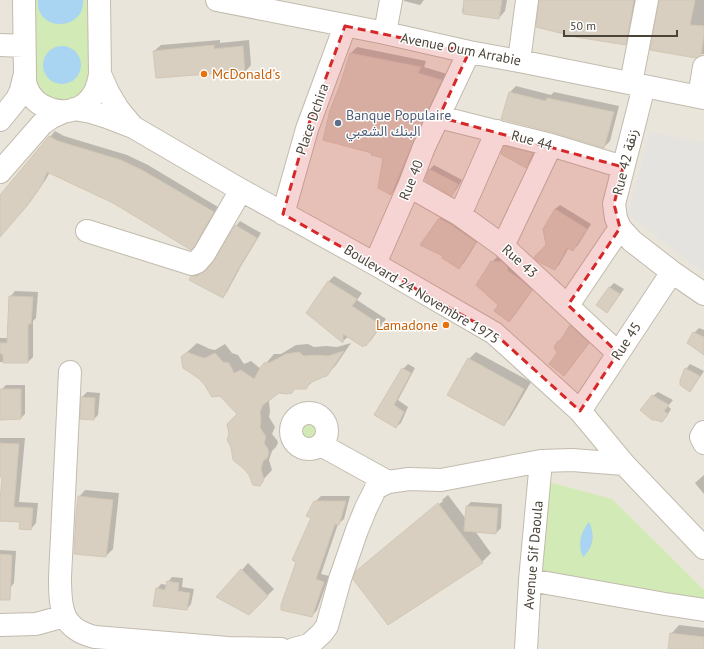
<svg xmlns="http://www.w3.org/2000/svg" width="704" height="649" viewBox="0 0 704 649" font-family="'PT Sans','Noto Sans Arabic',sans-serif">
  <style>
    .residential { fill: #eae5da }
    .green { fill: #d2eab5 }
    .parking { fill: #e5e3e0 }
    .water { fill: #a9d4f2 }
    .shadow { fill: #0003 }
    .building { fill: #d8cfc1; stroke: #d3c7b4 }
    .lines { fill: none; stroke-linecap: round; stroke-linejoin: round }
    .minor-casing { stroke: #c2bbae; stroke-width: 24 }
    .minor { stroke: #fff; stroke-width: 22 }
    .marked { fill: #d62828; fill-opacity: 0.2; stroke: #d62828; stroke-width: 3; stroke-dasharray: 8 5; stroke-linejoin: round }
    .food-dot { fill: #e8710a; stroke: #fff; stroke-width: 1.5 }
    .service-dot { fill: #5c6f8a; stroke: #fff; stroke-width: 1.5 }
    .labels { text-anchor: middle; stroke-width: 3; stroke-linejoin: round; paint-order: stroke }
    .street-label { font-size: 14px; fill: #4b4439; stroke: #fff }
    .food-label { font-size: 14px; fill: #c56008; stroke: #fff; text-anchor: start }
    .service-label { font-size: 14px; fill: #4e5e75; stroke: #fff; text-anchor: start }
  </style>
  <rect width="100%" height="100%" fill="#f6f3ec"/>
  <path class="residential" d="M0 0H704V649H0Z"/>
  <path class="green" d="M33 0H90V83L80 97 63 102 46 98 36 84Z
    M300 432a9 9 0 1 1 18 0a9 9 0 1 1-18 0Z
    M549 482 612 499 704 590V604L540 577Z"/>
  <path class="parking" d="M650 132 704 143V273L628 214Z"/>
  <path class="water" d="M38 0H83C85 32 35 32 38 0Z
    M43 65a19 19 0 1 1 38 0a19 19 0 1 1-38 0Z
    M589 522C595 534 594 547 583 557 577 545 581 531 589 522Z"/>
  <path class="shadow" d="M404 0H424L420 5 404 1Z
    M464 0H507L505 11 499 18 462 12Z
    M540 0H637L630 39 625 44Z
    M660 0H704V54H700Z
    M220 40V43L249 40 251 65 245 72 154 51 161 45Z
    M357 47 426 61 424 67 447 74 397 188 391 194 384 157 341 85 351 53Z
    M516 86 551 95 554 92 619 106 610 141 604 147 510 92Z
    M55 131 64 136 127 155 148 165 218 207 199 240 191 249 113 202 50 172 46 179 31 201 21 213 0 225V196Z
    M509 142 537 149 531 162 526 166 505 147Z
    M434 165 462 180 456 190 452 195 426 180 430 169Z
    M560 205 591 224 578 245 573 250 569 247 559 265 554 269 547 245 555 209Z
    M444 214 480 237 464 263 459 267 445 255 422 245 440 218Z
    M240 221 261 233 241 266 227 292 223 297 192 276 197 272 202 271 211 267 236 226Z
    M497 257 504 258 536 285 514 316 509 320 500 305 492 262Z
    M334 276 362 293 357 300 386 319 372 339 366 345 349 336 343 341 308 313 328 282Z
    M614 283 624 289 611 307 607 312 597 305 610 287Z
    M15 291 38 292 36 318 33 321V357L28 362H0V338H8L10 297Z
    M575 321 593 338 568 371 558 353 559 341 563 338 570 326Z
    M699 328 704 330V351L694 333Z
    M197 343 210 349 215 350 225 344 232 353 238 355 244 364 251 361 261 369 274 354H281L296 345 308 344 314 347 326 346 337 347 351 343 336 365 327 375 315 379 306 388H295L291 392H279L270 399 269 402 270 411 269 417 275 427 272 434 277 440 278 443 276 447 272 451 269 460 272 470 259 484 238 414 220 395 205 383 182 357Z
    M476 352 531 382 510 418 504 425 469 359Z
    M408 364 415 368 398 400 408 407 401 423 396 427 376 415 403 369Z
    M690 364 704 371 694 386 690 391 686 369Z
    M6 385H25V414L21 418 1 390Z
    M87 392 100 393 98 415 94 419 81 418 82 397Z
    M658 392 673 400 668 406 671 409 667 416 662 421 653 396Z
    M0 438H25L19 502 38 503 36 523 31 529 21 521 0 520 3 476H0Z
    M704 475V494L695 483Z
    M85 490 119 493 113 549 106 556 75 553 79 497Z
    M448 495 466 519 467 506 471 502 502 504 501 528 496 533 475 531 491 553 482 562 388 624 364 566 443 501 442 500Z
    M321 496H350L344 519 338 524 321 574 329 576 317 610 312 616V517L315 502Z
    M0 550 16 551 14 583 10 588 0 587Z
    M248 563 274 589 249 614 242 570Z
    M172 577 183 578 182 587 194 589 191 604 187 609 157 589 161 584 167 585 168 582Z
    M679 625 704 628V649H669L671 634Z"/>
  <path class="building" d="M464 0H502L499 19 463 14Z
    M539 0H634L626 45 576 37 536 27Z
    M659 0H695L690 25 704 26V35L701 55 696 58 650 50Z
    M214 45V49L243 46 245 73 223 74V73L156 78 153 51Z
    M350 53 421 67 418 73 442 80 413 142 391 195 378 188 383 158 371 155 372 153 323 140 330 110 340 85Z
    M509 92 546 101 547 98 614 112 604 148 555 133 501 119Z
    M49 136 58 141 121 160 142 170 214 212 194 247 191 250 113 203 47 172 41 186 26 207 0 237V195Z
    M504 146 533 153 526 168 501 154Z
    M429 169 458 184 452 196 425 180Z
    M555 209 587 229 573 251 567 248 555 270 537 261 534 257 546 245 543 229Z
    M439 218 453 226H454V227L476 242 459 269 442 258 443 256 420 245Z
    M235 225 257 238 237 271 223 298 189 280 191 276H197L206 270 213 262Z
    M491 261 499 262 501 261 508 268 507 270 522 281 532 290 509 322 494 311 498 305 476 285Z
    M328 281 357 299 352 306 381 325 366 346 364 345 363 347 343 334V343L306 313Z
    M609 287 620 294 607 313 596 305Z
    M9 296 33 297 31 324H28V363H3V355L0 353V343H7Z
    M570 325 589 343 564 376 549 364 557 353 554 347 558 341H560Z
    M693 332 704 337V355L687 343Z
    M344 351 327 376 323 377 310 383 306 389H294L292 393 286 394 279 393 263 405 260 412 261 421 260 427 266 437 264 443 268 449 269 453 267 458 263 461 261 469 264 480 260 486 253 485 249 475 243 468 233 460 231 447 227 440 229 434 227 424 237 414 220 396 212 397 204 384 198 378 183 368 181 357 187 352 200 357 205 358 215 353 223 362 229 363 234 373 241 370 254 379 260 368 264 363 271 362 286 354 299 352 304 356 316 355 328 356Z
    M468 358 524 389 504 426 447 395Z
    M402 368 411 373 394 405 404 412 396 428 374 415Z
    M685 368 700 376 690 392 680 385V380Z
    M0 389H21V419L0 420Z
    M652 395 669 405 664 411 668 414 662 422 655 420H652L640 410Z
    M81 397 95 398 94 420 80 419Z
    M0 443 19 444 14 507 33 508 31 530 19 529 20 522 0 521V501L2 477H0Z
    M78 496 113 500 106 557 74 554 76 516Z
    M314 501H346L339 525 335 524 316 579 324 582 312 617 281 610V605L296 562 292 560 311 518 306 516Z
    M438 503 483 563 388 625 353 579 356 571Z
    M466 506 498 508 496 534 464 531Z
    M0 554 12 555 10 600H0Z
    M241 569 268 596 249 615 216 597Z
    M167 581 179 583 178 591 190 593 187 610 153 606 156 588 165 590Z
    M670 633 704 637V649H668Z"/>
  <g class="lines">
    <g class="minor-casing">
      <path id="minor" d="M24 0 25 74C25 78 25 82 26 86 34 109 65 119 85 104 95 96 98 86 100 74L99 0
        M217 0 385 33 469 52 519 61 704 98
        M385 33 391 0
        M0 45 24 46
        M519 61 527 0
        M100 74 108 92 118 109 132 126
        M631 83 647 0
        M644 86 614 204 616 218 620 228 632 241 672 272 704 294
        M699 96 704 67
        M74 109 91 112 107 117 133 127 241 190 375 264 494 333 580 411 624 464 704 548
        M439 117 551 145 623 167
        M0 120 17 99 21 90 25 74
        M0 172 42 124 52 117 63 112
        M409 186 460 215 503 246 618 353
        M283 214 307 129 345 26
        M460 215 497 131
        M87 231 192 264 197 262 204 254 241 190
        M503 246 551 145
        M375 264 409 186 424 147 469 52
        M568 305 620 228
        M70 372 60 577C60 608 61 629 95 637L228 648 281 649
        M580 411 672 272
        M291 431a18 18 0 1 1 36 0a18 18 0 1 1-36 0Z
        M704 432 701 437 704 443
        M321 445 388 482
        M530 580 665 604 704 610
        M0 625 36 624 65 616
        M294 649 309 645 322 633 327 626 340 579 357 530 366 508 376 488 388 482 409 479 441 480 541 461 572 460 624 464
        M526 649 530 580 541 461"/>
    </g>
    <use href="#minor" class="minor"/>
  </g>
  <path class="marked" d="M345 26 469 52 439 117 623 167 614 204 620 228 568 305 618 353 580 411 494 333 283 214 307 129Z"/>
  <g class="food-dot">
    <circle cx="204" cy="74" r="4"/>
    <circle cx="446" cy="325" r="4"/>
  </g>
  <circle class="service-dot" cx="338" cy="123" r="4"/>
  <g class="labels">
    <g class="street-label">
      <text transform="translate(461 49) rotate(11)" y="5">Avenue Oum Arrabie</text>
      <text transform="translate(312 119) rotate(-71)" y="5">Place Dchira</text>
      <text transform="translate(532 140) rotate(15)" y="5">Rue 44</text>
      <text transform="translate(625 162) rotate(-76)" y="5">Rue 42 زنقة</text>
      <text transform="translate(411 180) rotate(-68)" y="5">Rue 40</text>
      <text transform="translate(520 261) rotate(42)" y="5">Rue 43</text>
      <text transform="translate(422 294) rotate(31)" y="5">Boulevard 24 Novembre 1975</text>
      <text transform="translate(626 341) rotate(-57)" y="5">Rue 45</text>
      <text transform="translate(533 555) rotate(-85)" y="5">Avenue Sif Daoula</text>
    </g>
    <g class="food-label">
      <text x="212" y="79">McDonald's</text>
      <text x="438" y="330" text-anchor="end">Lamadone</text>
    </g>
    <g class="service-label">
      <text x="346" y="120">Banque Populaire<tspan x="346" dy="16">البنك الشعبي</tspan></text>
    </g>
  </g>
  <path d="M564 30v6h113v-6" fill="none" stroke="#4b4439" stroke-width="2"/>
  <text x="570" y="30" font-size="12" fill="#4b4439" stroke="#ffffff" stroke-width="3" paint-order="stroke">50 m</text>
</svg>
